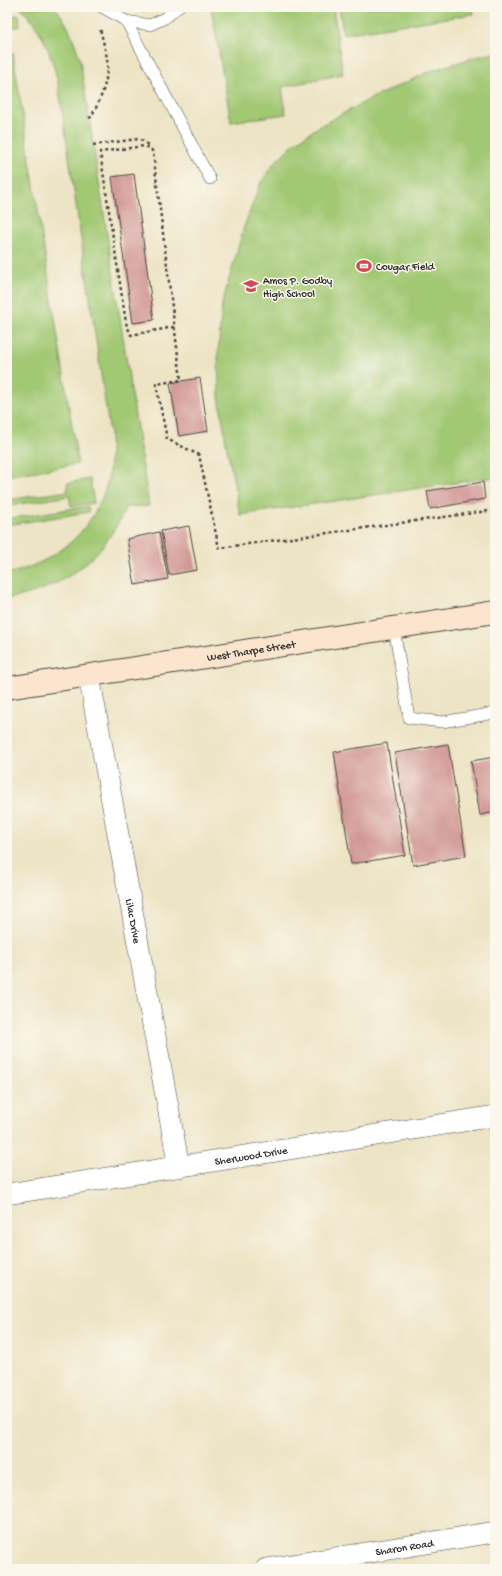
<svg xmlns="http://www.w3.org/2000/svg" width="502" height="1576" viewBox="0 0 502 1576" font-family="'Gochi Hand',sans-serif">
  <style>
    .green { fill: #a1c873; stroke: #667a4f }
    .building { fill: #d19896 }
    .lines { fill: none; stroke-linecap: round; stroke-linejoin: round }
    .service-casing { stroke: #484742; stroke-width: 12 }
    .minor-casing { stroke: #484742; stroke-width: 22 }
    .secondary-casing { stroke: #484742; stroke-width: 24 }
    .path { stroke: #484742; stroke-width: 2.5; stroke-dasharray: 3 3; stroke-linecap: butt }
    .service { stroke: #fff; stroke-width: 11 }
    .minor { stroke: #fff; stroke-width: 21 }
    .secondary { stroke: #fce5cf; stroke-width: 22 }
    .labels { text-anchor: middle; stroke-width: 3; stroke-linejoin: round; paint-order: stroke }
    .poi-label { font-size: 11px; fill: #2b2b2b; stroke: #fbf7ec; text-anchor: start }
    .street-label { font-size: 11px; fill: #2b2b2b; stroke: #fbf7ec }
  </style>
  <rect width="100%" height="100%" fill="#fbf7ec"/>
  <filter id="ink" filterUnits="userSpaceOnUse"><feTurbulence type="fractalNoise" baseFrequency=".025" numOctaves="2"/><feDisplacementMap in="SourceGraphic" scale="8" xChannelSelector="R" yChannelSelector="G"/><feConvolveMatrix kernelMatrix="1 2 1 2 8 2 1 2 1" color-interpolation-filters="sRGB"/></filter>
  <filter id="wash" filterUnits="userSpaceOnUse"><feTurbulence type="fractalNoise" baseFrequency=".012" numOctaves="4" result="noise"/><feDisplacementMap in="SourceGraphic" scale="16" xChannelSelector="R" yChannelSelector="G"/><feGaussianBlur stdDeviation="0.9" result="paint"/><feColorMatrix in="noise" values="0 0 0 0 0 0 0 0 0 0 0 0 0 0 0 0 0 1.4 0 .05"/><feComposite in="paint" operator="in"/></filter>
  <g filter="url(#wash)">
    <rect width="100%" height="100%" fill="#ede4c5"/>
    <path class="green" d="M19 7H55C69 24 76 44 81 65L149 506 126 507C103 560 63 589 7 599V574C53 563 89 536 105 490 111 472 110 453 110 435L58 83C51 54 42 27 19 7Z
      M211 7H333L343 74 282 87 286 114 231 122Z
      M339 7H473L474 14 343 34Z
      M19 15 20 27 7 28V16Z
      M13 53 78 464 7 476V54Z
      M495 53V477L240 515 226 443 219 397 218 355 222 304 244 227 261 182 274 163 291 146 318 127 372 98 433 70 476 57Z
      M90 479 94 503 71 506 69 496 7 506V500L68 491 67 483Z
      M88 506 89 512 7 525V519Z"/>
    <g id="blocks">
      <path class="building" d="M135 7H148L145 12Z
        M134 174 154 320 133 323 112 177Z
        M200 378 208 431 179 436 170 383Z
        M483 482 485 499 430 509 427 491Z
        M189 526 197 570 169 575 161 531Z
        M159 532 168 579 135 585 127 539Z
        M387 743 405 855 351 864 334 752Z
        M448 744 466 856 413 865 395 753Z
        M495 757V812L480 815 471 761Z"/>
    </g>
  </g>
  <g filter="url(#ink)">
    <use href="#blocks" fill-opacity="0" stroke="#484742" stroke-width="1"/>
    <g class="lines">
      <g class="service-casing">
        <path id="service" d="M102 7 126 21 150 25 165 18 178 7
          M126 21 210 179
          M394 628 409 718 442 722 495 713"/>
      </g>
      <g class="minor-casing">
        <g id="minor">
          <path id="s1" d="M89 676 179 1167"/>
          <path id="s2" d="M7 1194 495 1116"/>
          <path id="s3" d="M266 1569 495 1532"/>
        </g>
      </g>
      <g class="secondary-casing">
        <g id="secondary">
          <path id="s4" d="M7 688 495 612"/>
        </g>
      </g>
      <path class="path" d="M89 118 91 117C101 99 109 80 107 58 105 48 102 38 100 28
        M93 145 138 139 143 141 150 147
        M174 327 131 335 126 323 100 152 144 146 150 148 153 152 181 380 156 384 167 439 199 455 219 548 495 510"/>
      <use href="#service" class="service"/>
      <use href="#minor" class="minor"/>
      <use href="#secondary" class="secondary"/>
    </g>
  </g>
  <defs>
    <g id="stadium-bare" transform="scale(1.2)"><path d="M0-5a6.5 5 0 1 0 0 10a6.5 5 0 1 0 0-10ZM-3.5-1.8h7v3.6h-7Z" fill="#d1495b" stroke="#fbf7ec" stroke-width="2.5" paint-order="stroke"/></g>
    <g id="school-bare" transform="scale(1.2)"><path d="M0-5L7-2L0 1L-7-2ZM-4 1L0 2.5L4 1V4Q0 6-4 4Z" fill="#d1495b" stroke="#fbf7ec" stroke-width="2.5" paint-order="stroke"/></g>
  </defs>
  <g fill-rule="evenodd">
    <use href="#stadium-bare" x="364" y="266"/>
    <use href="#school-bare" x="251" y="286"/>
  </g>
  <g class="labels">
    <g class="poi-label">
      <text x="376" y="270">Cougar Field</text>
      <text x="263" y="284">Amos P. Godby<tspan x="263" dy="13">High School</tspan></text>
    </g>
    <g class="street-label">
      <text dy="4" stroke="none"><textPath href="#s4" startOffset="247">West Tharpe Street</textPath></text>
      <text dy="4" stroke="none"><textPath href="#s1" startOffset="249">Lilac Drive</textPath></text>
      <text dy="4" stroke="none"><textPath href="#s2" startOffset="247">Sherwood Drive</textPath></text>
      <text dy="4" stroke="none"><textPath href="#s3" startOffset="140">Sharon Road</textPath></text>
    </g>
  </g>
  <rect width="502" height="1576" fill="none" stroke="#fbf7ec" stroke-width="24"/>
</svg>
